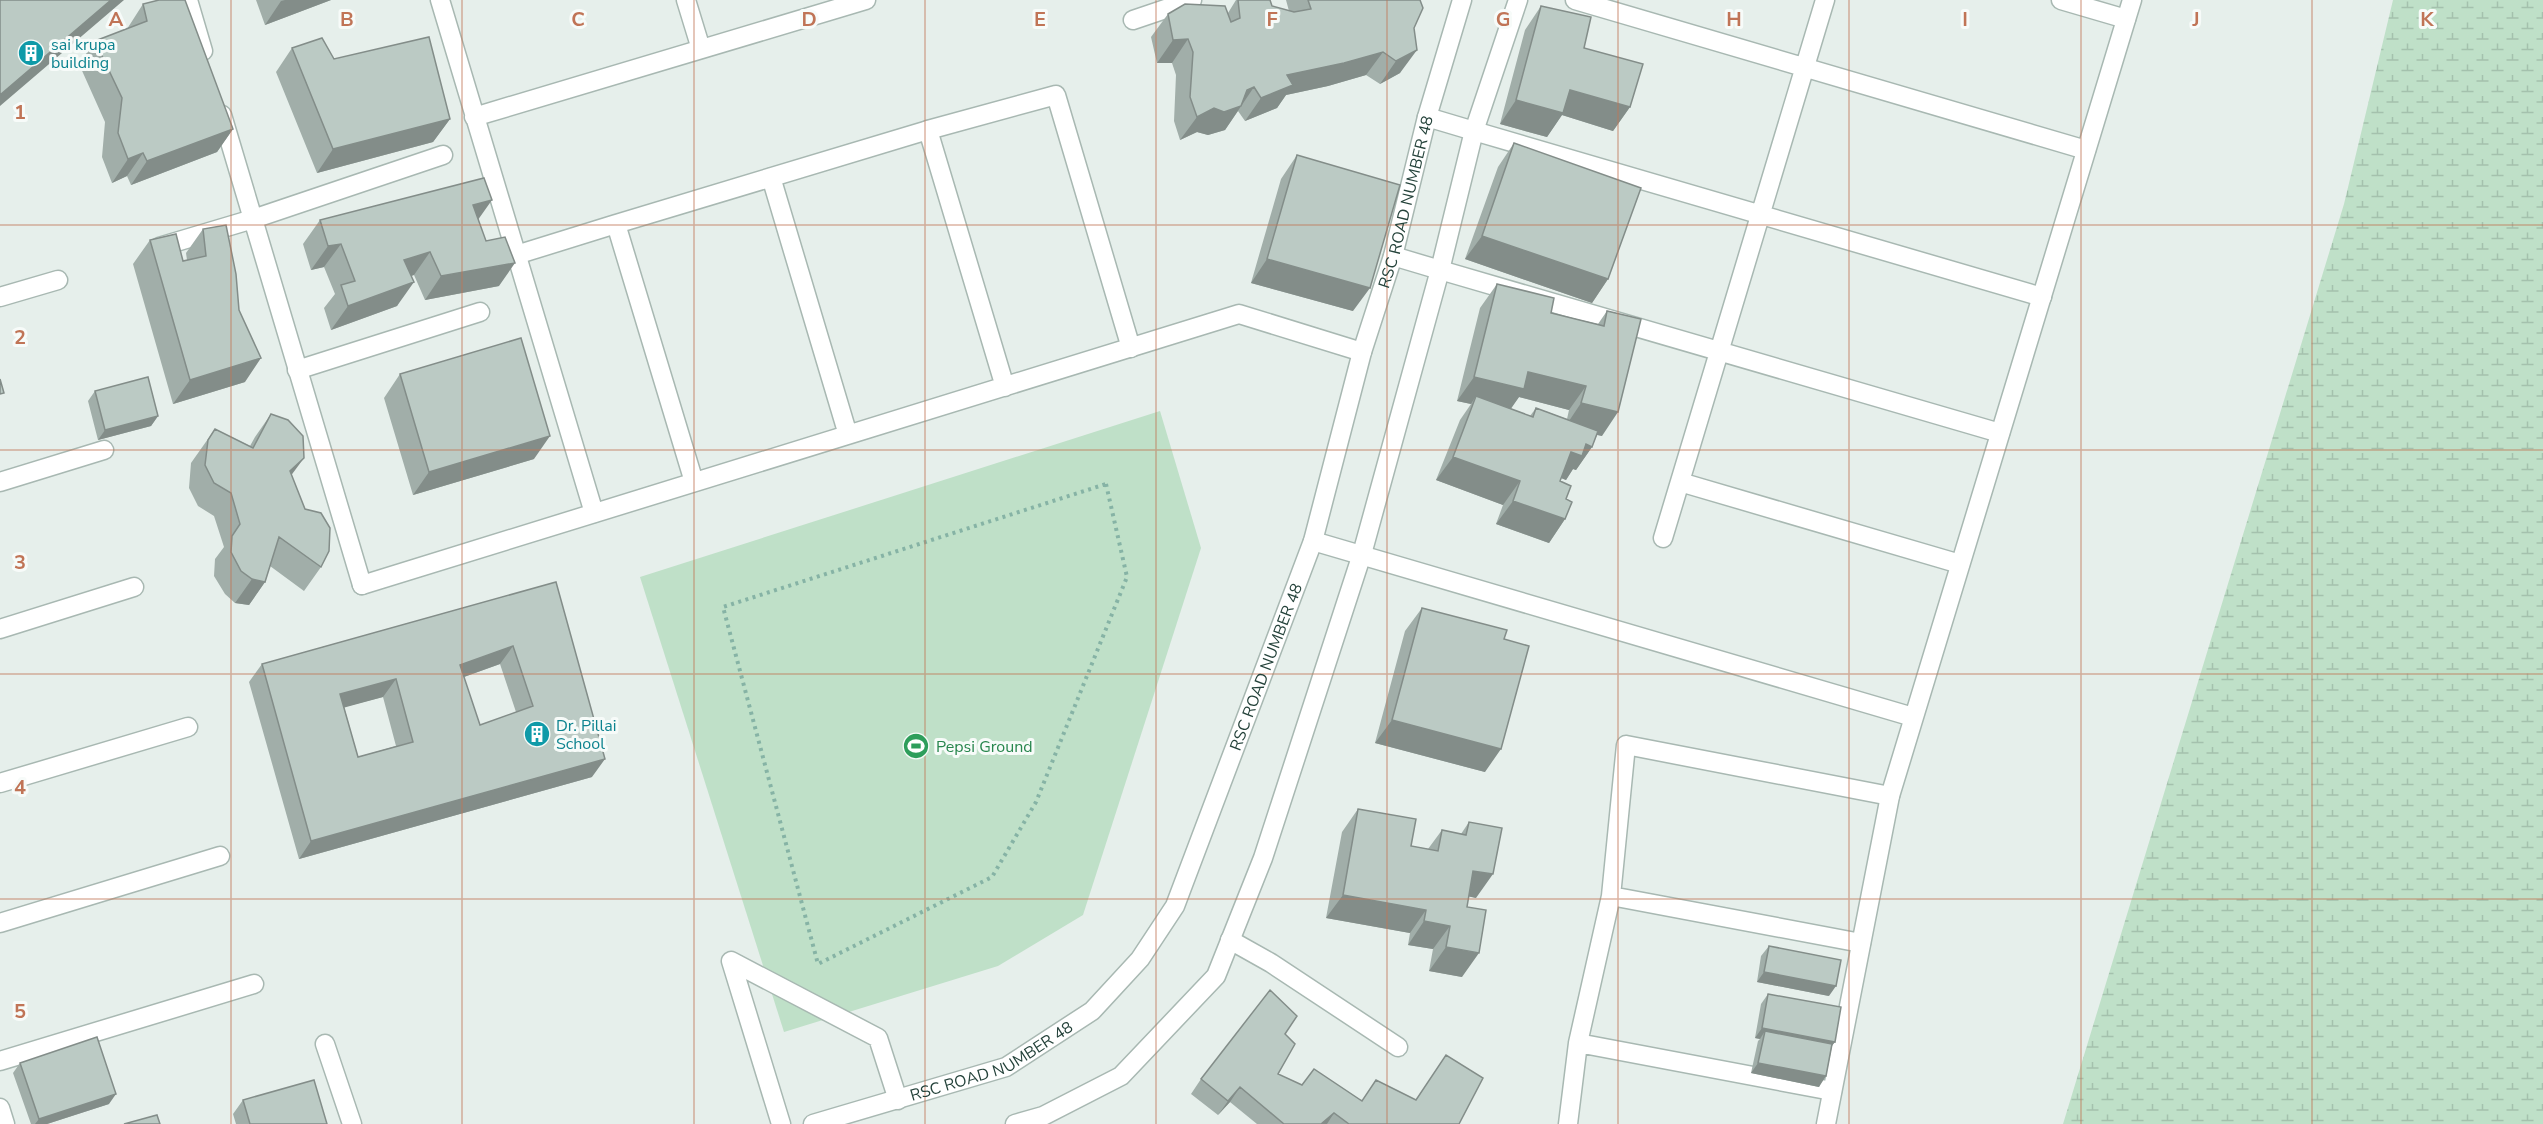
<svg xmlns="http://www.w3.org/2000/svg" width="2543" height="1124" viewBox="0 0 2543 1124" font-family="'Nunito Sans',sans-serif">
  <style>
    .wetland { fill: url(#wetland-marsh) }
    .pitch { fill: #bfe0c8 }
    .lines { fill: none; stroke-linecap: round; stroke-linejoin: round }
    .service-casing { stroke: #a8b8b2; stroke-width: 21 }
    .pedestrian-casing { stroke: #a8b8b2; stroke-width: 21 }
    .minor-casing { stroke: #a8b8b2; stroke-width: 21 }
    .tertiary-casing { stroke: #a8b8b2; stroke-width: 21 }
    .path { stroke: #86b3a5; stroke-width: 4; stroke-dasharray: 3 4.5; stroke-linecap: butt }
    .service { stroke: #fff; stroke-width: 18 }
    .pedestrian { stroke: #fff; stroke-width: 18 }
    .minor { stroke: #fff; stroke-width: 18 }
    .tertiary { stroke: #fff; stroke-width: 18 }
    .wall { fill: #a1aea9; fill-rule: evenodd }
    .shaded-wall { fill: #838d89 }
    .building { fill: #bbcac4; stroke: #838d89; stroke-width: 1.5; fill-rule: evenodd }
    .grid { fill: none; stroke: #c07456; stroke-width: 1.5; stroke-opacity: 0.55 }
    .labels { text-anchor: middle; stroke-width: 6; stroke-linejoin: round; paint-order: stroke }
    .culture-label { font-size: 16px; fill: #0d838f; stroke: #f7fbf9; text-anchor: start }
    .street-label { font-size: 16px; fill: #24423a; stroke: #f7fbf9 }
    .leisure-label { font-size: 16px; fill: #27864d; stroke: #f7fbf9; text-anchor: start }
    .grid-label { font-size: 20px; text-anchor: middle; font-weight: bold; fill: #c07456; stroke: #f7fbf9; stroke-width: 6; stroke-linejoin: round; paint-order: stroke }
  </style>
  <defs>
    <pattern id="wetland-marsh" width="20" height="14" patternUnits="userSpaceOnUse" patternTransform="scale(1.5)"><rect width="20" height="14" fill="#bfe0c8"/><path d="M1 5h8M5 5V1M11 12h8M15 12V8" fill="none" stroke="#a4c1ad"/></pattern>
  </defs>
  <rect width="100%" height="100%" fill="#e6efeb"/>
  <path class="wetland" d="M2393 0H2543V1124H2063L2344 204Z"/>
  <path class="pitch" d="M1160 411 1201 548 1083 915 998 966 784 1032 640 577Z"/>
  <g class="lines">
    <g class="service-casing">
      <path id="service" d="M1575 0 2086 150
        M2061 0 2126 19
        M1133 20 1192 0
        M1474 131 2042 297
        M771 177 848 435
        M516 255 616 224
        M1440 270 2000 433
        M694 482 616 224 928 130 1005 387
        M1680 482 1960 564
        M1663 538 1825 0
        M362 585 1239 314 1362 352
        M1611 896 1861 943
        M1230 940 1271 963 1398 1047
        M1578 1043 1832 1091
        M325 1044 352 1124
        M781 1124 731 961 878 1038 898 1100
        M1568 1124 1578 1043 1611 896 1626 745 1890 796"/>
    </g>
    <g class="pedestrian-casing">
      <path id="pedestrian" d="M159 247 253 219 443 155
        M297 370 480 312"/>
    </g>
    <g class="minor-casing">
      <path id="minor" d="M188 0 203 51
        M440 0 594 513
        M686 0 701 49
        M222 115 362 585
        M474 117 866 0
        M1427 117 1474 131
        M928 130 1056 95 1131 348
        M1393 256 1440 270
        M0 297 58 280
        M0 482 104 450
        M1313 541 1913 717
        M0 629 134 587
        M0 783 188 727
        M0 923 220 856
        M0 1061 254 984
        M0 1108 5 1124
        M1826 1124 1890 796 2132 0"/>
    </g>
    <g class="tertiary-casing">
      <g id="tertiary">
        <path id="s1" d="M813 1124 1006 1067 1092 1011 1140 959 1175 906 1313 541 1362 352 1393 256 1427 117 1462 0"/>
        <path d="M1015 1124 1043 1116 1121 1076 1216 976 1263 858 1362 554 1440 270 1474 131 1518 0"/>
      </g>
    </g>
    <path class="path" d="M1106 484 1127 577 1036 802 992 877 818 964 723 607Z"/>
    <use href="#service" class="service"/>
    <use href="#pedestrian" class="pedestrian"/>
    <use href="#minor" class="minor"/>
    <use href="#tertiary" class="tertiary"/>
  </g>
  <path class="wall" d="M256 0H331L265 25Z
    M1236 0H1270L1272 6 1289 11 1286 0H1420L1414 28 1400 73 1380 84 1366 75 1328 86 1286 95 1277 108 1245 121 1238 111 1225 130 1208 135 1197 132 1180 140 1174 121 1176 75 1172 63H1157L1151 37 1168 14 1228 13Z
    M143 4 233 129 217 152 131 185 127 176 112 183 102 157 105 122 79 64 95 41 127 29Z
    M1541 6 1584 48 1630 107 1613 131 1562 115 1547 137 1500 124 1525 30Z
    M292 48 334 59 450 119 433 142 317 173 276 72Z
    M1514 143 1608 279 1592 303 1465 259 1498 167Z
    M1297 155 1353 311 1251 283 1281 179Z
    M478 219 499 286 425 300 414 275 411 276 397 306 331 330 324 308 335 294 324 267 311 270 303 244 320 220Z
    M203 229 245 382 173 404 133 264 150 240 183 261 187 260 186 253Z
    M1497 284 1551 313 1598 324 1607 311 1602 436 1597 435 1592 447 1576 470 1573 469 1566 480 1561 478 1560 481 1566 499 1565 519 1549 543 1496 524 1503 505 1436 480 1460 420 1471 404 1457 401 1480 308ZM1519 397 1569 410 1567 419 1536 408 1530 416 1510 409Z
    M400 374 534 459 413 495 384 398Z
    M95 391 158 416 151 426 98 440 88 401Z
    M271 414 321 567 304 591 270 566 265 582 249 605 235 603 225 594 214 576 215 559 224 547 214 516 198 506 189 488 191 463 215 429 250 446 255 437Z
    M556 582 592 777 299 859 249 682 262 664ZM500 664 516 712 480 725 464 677ZM383 697 396 746 358 757 344 707Z
    M1422 608 1504 639 1485 772 1375 743 1405 631Z
    M1358 809 1411 846 1428 849 1442 830 1461 834 1469 822 1476 898 1469 896 1467 907 1462 977 1429 971 1433 949 1408 945 1410 933 1326 918 1342 832Z
    M1769 946 1829 996 1757 982 1761 956Z
    M1768 994 1835 1042 1831 1046 1819 1087 1751 1073 1758 1041 1760 1039 1755 1038 1761 1004Z
    M1285 1034 1278 1074 1302 1085 1459 1124H1257L1230 1102 1218 1115 1191 1094 1201 1079Z
    M20 1063 109 1104 47 1124H31L13 1073Z
    M243 1100 327 1124H236L233 1114Z"/>
  <path class="shaded-wall" d="M111 0H124L0 106V95Z
    M285 0H331L265 25 281 1Z
    M1188 39 1172 63H1157L1173 40Z
    M1417 50 1400 73 1380 84 1396 61Z
    M1383 52 1366 75 1328 86 1286 95 1277 108 1245 121 1261 98 1287 75Z
    M1254 87 1225 130 1208 135 1197 132 1180 140 1197 117Z
    M1570 90 1630 107 1613 131 1562 115 1547 137 1500 124 1516 100Z
    M450 119 433 142 317 173 333 149Z
    M233 129 217 152 131 185 147 161Z
    M143 153 127 176 112 183 128 159Z
    M492 200 475 224 473 205Z
    M1482 236 1608 279 1592 303 1465 259Z
    M341 244 324 267 311 270 328 246Z
    M430 252 414 275 388 283 404 260Z
    M1267 259 1370 288 1353 311 1251 283Z
    M515 263 499 286 425 300 441 276Z
    M414 282 397 306 331 330 348 306Z
    M261 358 245 382 173 404 190 380Z
    M1528 372 1586 386 1569 410 1519 397 1508 413 1476 396 1471 404 1457 401 1474 377Z
    M1581 403 1618 412 1602 436 1565 427Z
    M158 416 151 426 98 440 105 430Z
    M550 436 534 459 413 495 429 472Z
    M1586 444 1592 447 1576 470 1573 469 1566 480 1554 475 1571 452Z
    M1453 457 1520 481 1503 505 1436 480Z
    M304 458 287 481 290 471Z
    M1513 501 1565 519 1549 543 1496 524Z
    M252 579 265 582 249 605 235 603Z
    M513 646 500 664 447 683 460 665Z
    M396 679 383 697 328 712 340 694Z
    M1392 720 1501 749 1485 772 1375 743Z
    M605 759 592 777 299 859 311 841Z
    M1473 871 1493 874 1476 898 1457 894Z
    M1343 895 1426 910 1410 933 1326 918Z
    M1424 921 1450 926 1433 949 1408 945Z
    M1446 947 1479 953 1462 977 1429 971Z
    M1764 972 1836 986 1829 996 1757 982Z
    M1762 1028 1835 1042 1827 1052 1765 1031 1760 1039 1755 1038Z
    M1758 1063 1826 1076 1819 1087 1751 1073Z
    M1240 1087 1230 1102 1218 1115 1228 1101Z
    M116 1094 109 1104 47 1124H35L39 1119Z
    M1334 1113 1327 1124H1321Z"/>
  <path class="building" d="M0 0H111L0 95Z
    M159 0H185L233 129 147 161 143 153 128 159 118 133 122 98 95 41 147 21 143 4Z
    M1238 0H1270L1272 6 1294 12 1311 9 1308 0H1420L1423 8 1414 28 1417 50 1396 61 1383 52 1344 63 1287 75 1293 85 1261 98 1254 87 1247 90 1241 106 1224 112 1214 108 1197 117 1190 97 1193 52 1188 39 1173 40 1168 14 1185 4 1225 6 1231 22 1240 18Z
    M1541 6 1591 17 1584 48 1643 64 1630 107 1570 90 1563 113 1516 100Z
    M429 37 450 119 333 149 292 48 322 38 334 59Z
    M1514 143 1641 188 1608 279 1482 236Z
    M1297 155 1400 185 1370 288 1267 259Z
    M484 178 492 200 473 205 486 241 505 237 515 263 441 276 430 252 404 260 414 282 348 306 341 285 355 281 341 244 328 246 320 220Z
    M226 225 236 274 239 310 261 358 190 380 150 240 176 234 183 261 206 256 203 229Z
    M1497 284 1554 298 1551 313 1604 326 1607 311 1641 319 1618 412 1581 403 1586 386 1528 372 1524 389 1474 377Z
    M521 338 550 436 429 472 400 374Z
    M148 377 158 416 105 430 95 391Z
    M0 379 4 393 0 394Z
    M1476 396 1533 417 1536 408 1598 431 1592 447 1586 444 1582 456 1571 452 1560 481 1571 486 1566 499 1572 502 1565 519 1513 501 1520 481 1453 457Z
    M271 414 288 420 303 436 304 458 290 471 305 509 321 513 330 528 329 551 321 567 279 537 265 582 252 579 241 571 231 552 232 536 240 524 231 493 214 483 205 465 208 440 215 429 253 448Z
    M556 582 605 759 311 841 262 664ZM513 646 533 706 480 725 460 665ZM396 679 413 742 358 757 340 694Z
    M1422 608 1507 630 1504 639 1529 646 1501 749 1392 720Z
    M1358 809 1416 819 1411 846 1438 851 1442 830 1466 835 1469 822 1502 828 1493 874 1473 871 1467 907 1486 910 1479 953 1446 947 1450 926 1424 921 1426 910 1343 895Z
    M1769 946 1841 960 1836 986 1764 972Z
    M1270 990 1297 1016 1285 1034 1295 1044 1278 1074 1302 1085 1314 1069 1362 1101 1376 1080 1416 1100 1446 1055 1483 1078 1459 1124H1349L1334 1113 1321 1124H1284L1240 1087 1228 1101 1201 1079Z
    M1768 994 1841 1007 1835 1042 1762 1028Z
    M1765 1031 1832 1044 1826 1076 1758 1063Z
    M97 1037 116 1094 39 1119 20 1063Z
    M314 1080 327 1124H250L243 1100Z
    M157 1115 160 1124H124Z"/>
  <path class="grid" d="M231 0V1124M462 0V1124M694 0V1124M925 0V1124M1156 0V1124M1387 0V1124M1618 0V1124M1849 0V1124M2081 0V1124M2312 0V1124M0 225H2543M0 450H2543M0 674H2543M0 899H2543"/>
  <defs>
    <g id="building-disc" transform="scale(1.35)"><circle r="9.5" fill="#0f9aa8" stroke="#f7fbf9"/><path d="M-4-6H4V6H1V3H-1V6H-4ZM-2.5-4.3h1.7v1.8h-1.7ZM.8-4.3h1.7v1.8H.8ZM-2.5-1h1.7V.8h-1.7ZM.8-1h1.7V.8H.8Z" fill="#fff"/></g>
    <g id="stadium-disc" transform="scale(1.35)"><circle r="9.5" fill="#2e9e5b" stroke="#f7fbf9"/><path d="M0-5a6.5 5 0 1 0 0 10a6.5 5 0 1 0 0-10ZM-3.5-1.8h7v3.6h-7Z" fill="#fff"/></g>
  </defs>
  <g fill-rule="evenodd">
    <use href="#building-disc" x="31" y="53"/>
    <use href="#building-disc" x="537" y="734"/>
    <use href="#stadium-disc" x="916" y="746"/>
  </g>
  <g class="labels">
    <g class="culture-label">
      <text x="51" y="50">sai krupa<tspan x="51" dy="18">building</tspan></text>
      <text x="556" y="731">Dr. Pillai<tspan x="556" dy="18">School</tspan></text>
    </g>
    <g class="street-label">
      <text dy="6" stroke="none"><textPath href="#s1" startOffset="1180">RSC ROAD NUMBER 48</textPath></text>
      <text dy="6" stroke="none"><textPath href="#s1" startOffset="694">RSC ROAD NUMBER 48</textPath></text>
      <text dy="6" stroke="none"><textPath href="#s1" startOffset="190">RSC ROAD NUMBER 48</textPath></text>
    </g>
    <g class="leisure-label">
      <text x="936" y="752">Pepsi Ground</text>
    </g>
  </g>
  <g class="grid-label">
    <text x="116" y="26">A</text>
    <text x="347" y="26">B</text>
    <text x="578" y="26">C</text>
    <text x="809" y="26">D</text>
    <text x="1040" y="26">E</text>
    <text x="1272" y="26">F</text>
    <text x="1503" y="26">G</text>
    <text x="1734" y="26">H</text>
    <text x="1965" y="26">I</text>
    <text x="2196" y="26">J</text>
    <text x="2427" y="26">K</text>
    <text x="20" y="119">1</text>
    <text x="20" y="344">2</text>
    <text x="20" y="569">3</text>
    <text x="20" y="794">4</text>
    <text x="20" y="1018">5</text>
  </g>
</svg>
